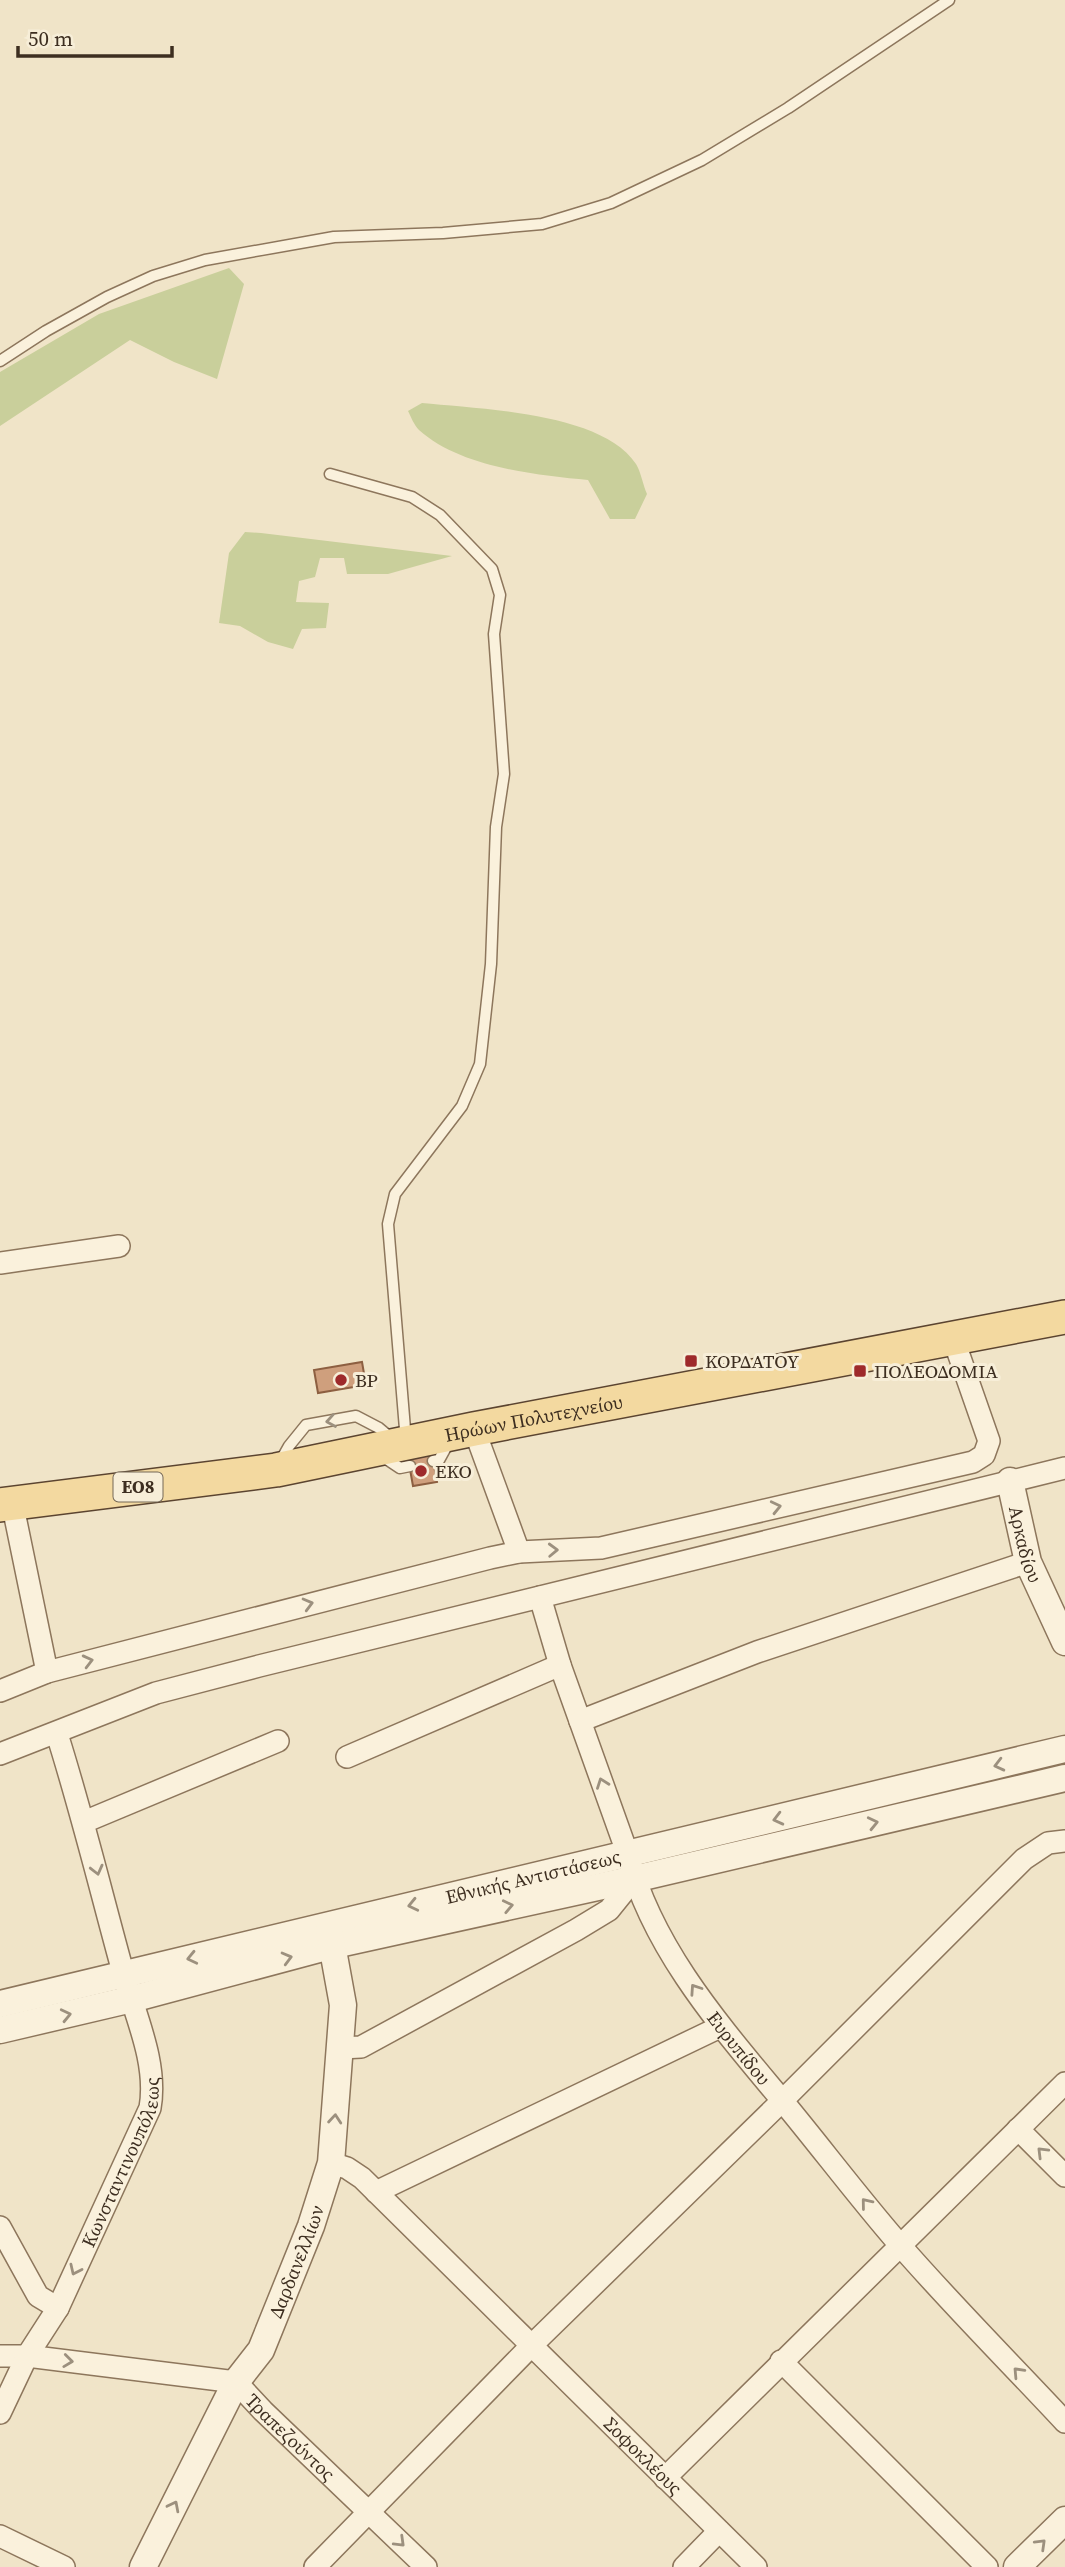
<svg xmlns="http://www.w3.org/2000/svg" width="1065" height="2567" viewBox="0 0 1065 2567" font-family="'Source Serif 4',serif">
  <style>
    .green { fill: #c9cf9b }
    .building { fill: #cf9f7d; stroke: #8d5f41; stroke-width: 2 }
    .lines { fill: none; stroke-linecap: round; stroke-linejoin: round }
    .service-casing { stroke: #8d765c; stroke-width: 13 }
    .minor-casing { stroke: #8d765c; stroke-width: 24 }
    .tertiary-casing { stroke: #8d765c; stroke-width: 29 }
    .primary-casing { stroke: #5b4430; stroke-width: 36 }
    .service { stroke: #faf1dc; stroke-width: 10 }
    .minor { stroke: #faf1dc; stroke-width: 21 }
    .tertiary { stroke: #faf1dc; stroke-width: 26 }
    .primary { stroke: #f3d9a0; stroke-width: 33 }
    .oneway { stroke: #9c907e }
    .poi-dot { fill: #9e2a2b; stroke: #f7eed8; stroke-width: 2.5 }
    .labels { text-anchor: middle; stroke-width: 6; stroke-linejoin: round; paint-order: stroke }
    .shield { fill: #f7eed8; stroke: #756857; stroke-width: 2 }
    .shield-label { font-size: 18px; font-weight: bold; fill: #3d2e20 }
    .poi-label { font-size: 19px; fill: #3d2e20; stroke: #f7eed8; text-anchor: start }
    .street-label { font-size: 19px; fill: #3d2e20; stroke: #f7eed8 }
  </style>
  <rect width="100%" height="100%" fill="#f0e4c8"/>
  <path class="green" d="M229 268 244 284 217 379 174 362 130 340 0 426V372L99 314Z
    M422 403C479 409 602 412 636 464 641 472 643 485 647 494L635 519H610L588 480C535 475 460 467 419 430 414 425 411 417 408 411Z
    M245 532 261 533 452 556 388 574H347L344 558H320L315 577 299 581 296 602 329 603 326 628 302 629 293 649 268 642 240 626 219 623 229 553Z"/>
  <path class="building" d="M362 1362 366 1385 318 1393 314 1370Z
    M432 1454 437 1482 413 1486 408 1458Z"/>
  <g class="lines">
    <g class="service-casing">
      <path id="service" d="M0 361 46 331 107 297 153 276 205 260 334 237 443 233 542 224 611 203 702 160 788 108 949 0
        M330 474 412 497 440 515 492 569 500 595 494 634 504 774 496 827 491 964 480 1064 462 1106 395 1194 388 1224 406 1441
        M382 1456 400 1468 410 1466
        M433 1461 439 1460 450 1440
        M280 1462 289 1446 306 1425 356 1416 379 1428 391 1438"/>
    </g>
    <g class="minor-casing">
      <g id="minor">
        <path d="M0 1263 119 1246"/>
        <path d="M474 1429 519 1552"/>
        <path d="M12 1502 47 1672"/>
        <path id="s1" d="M540 1597 560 1665 628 1855C653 1951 723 2029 785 2104 823 2150 859 2198 899 2244 952 2305 1010 2363 1065 2422"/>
        <path d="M0 1691 47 1672 490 1558 519 1552 601 1548 973 1462 984 1455 989 1441 953 1338"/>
        <path d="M580 1721 757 1652 1028 1562"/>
        <path d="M0 1754 156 1693 259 1666 1065 1468"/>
        <path d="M347 1757 560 1665"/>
        <path d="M84 1822 278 1741"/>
        <path d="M341 2048 361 2047 576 1930 609 1910 634 1879"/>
        <path d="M1018 2129 1065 2176"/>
        <path id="s2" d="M331 2163 347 2168 362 2178 756 2567"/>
        <path d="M376 2192 720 2027"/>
        <path d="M0 2227 38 2296 58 2308"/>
        <path id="s3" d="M0 2356H27L236 2382 263 2411 426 2567"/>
        <path d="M781 2361 987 2567"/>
        <path id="s4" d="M0 2413 27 2356 58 2308 150 2108C158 2063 135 2015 123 1972 101 1892 82 1813 57 1734"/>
        <path d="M665 2478 1065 2083"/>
        <path d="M0 2536 64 2567"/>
        <path d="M315 2567 532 2345 782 2101 1024 1859 1048 1843 1065 1841"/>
        <path d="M684 2567 719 2531"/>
      </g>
    </g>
    <g class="tertiary-casing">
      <g id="tertiary">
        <path id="s5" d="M1010 1481 1028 1562 1065 1642"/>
        <path id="s6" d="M0 2004 1065 1749"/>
        <path d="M0 2030 132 1999 334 1945 634 1879 1065 1778"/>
        <path id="s7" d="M143 2567 236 2382 261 2350 311 2226 331 2163 343 2005 329 1928"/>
        <path d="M1017 2567 1065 2520"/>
      </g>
    </g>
    <g class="primary-casing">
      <g id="primary">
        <path id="s8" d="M0 1505 276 1470 474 1429 1065 1317"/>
      </g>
    </g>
    <use href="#service" class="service"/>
    <use href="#minor" class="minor"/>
    <use href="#tertiary" class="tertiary"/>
    <use href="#primary" class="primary"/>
  </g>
  <defs><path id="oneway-chevron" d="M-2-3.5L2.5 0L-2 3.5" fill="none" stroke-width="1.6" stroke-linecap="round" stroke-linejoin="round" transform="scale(1.75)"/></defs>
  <g class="oneway">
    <use href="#oneway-chevron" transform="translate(331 1421) rotate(170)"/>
    <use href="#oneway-chevron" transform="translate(776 1507) rotate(-13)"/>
    <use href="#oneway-chevron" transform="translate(553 1550) rotate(-2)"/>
    <use href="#oneway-chevron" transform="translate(308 1604) rotate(-15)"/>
    <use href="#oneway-chevron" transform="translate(88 1661) rotate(-14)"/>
    <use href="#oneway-chevron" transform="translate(999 1765) rotate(166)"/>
    <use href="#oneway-chevron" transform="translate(602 1783) rotate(-110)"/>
    <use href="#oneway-chevron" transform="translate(778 1819) rotate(166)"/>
    <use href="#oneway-chevron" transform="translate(873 1823) rotate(-13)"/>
    <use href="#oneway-chevron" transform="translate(97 1870) rotate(76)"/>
    <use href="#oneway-chevron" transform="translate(413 1905) rotate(167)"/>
    <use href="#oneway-chevron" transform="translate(508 1906) rotate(-12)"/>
    <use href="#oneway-chevron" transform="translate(192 1958) rotate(167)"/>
    <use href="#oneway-chevron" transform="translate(287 1958) rotate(-15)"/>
    <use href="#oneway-chevron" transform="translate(695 1989) rotate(-124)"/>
    <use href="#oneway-chevron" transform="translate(66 2015) rotate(-13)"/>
    <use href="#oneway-chevron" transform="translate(335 2119) rotate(-85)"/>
    <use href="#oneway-chevron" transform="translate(1042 2152) rotate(-135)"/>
    <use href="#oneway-chevron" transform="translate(866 2203) rotate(-129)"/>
    <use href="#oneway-chevron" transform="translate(75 2270) rotate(115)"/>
    <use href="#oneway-chevron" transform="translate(68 2361) rotate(7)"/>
    <use href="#oneway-chevron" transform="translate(1018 2372) rotate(-133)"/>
    <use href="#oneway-chevron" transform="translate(174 2506) rotate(-63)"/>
    <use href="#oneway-chevron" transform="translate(400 2542) rotate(44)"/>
    <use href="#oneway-chevron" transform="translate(1041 2544) rotate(-44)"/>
  </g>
  <g class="poi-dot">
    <rect x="684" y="1354" width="14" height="14" rx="3.5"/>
    <rect x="853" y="1364" width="14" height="14" rx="3.5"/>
    <circle cx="341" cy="1380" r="7"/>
    <circle cx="421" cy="1471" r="7"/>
  </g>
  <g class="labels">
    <rect class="shield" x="113.5" y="1472.5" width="49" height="29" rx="5"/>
    <g class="shield-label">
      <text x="138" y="1493">ΕΟ8</text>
    </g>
    <g class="poi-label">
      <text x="705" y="1368">ΚΟΡΔΑΤΟΥ</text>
      <text x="874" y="1378">ΠΟΛΕΟΔΟΜΙΑ</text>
      <text x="355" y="1387">BP</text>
      <text x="435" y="1478">EKO</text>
    </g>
    <g class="street-label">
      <text dy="7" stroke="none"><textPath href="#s8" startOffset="541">Ηρώων Πολυτεχνείου</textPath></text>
      <text dy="7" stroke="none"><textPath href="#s5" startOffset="65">Αρκαδίου</textPath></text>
      <text dy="7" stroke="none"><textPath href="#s6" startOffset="548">Εθνικής Αντιστάσεως</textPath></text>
      <text dy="7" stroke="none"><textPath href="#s1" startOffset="497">Ευρυπίδου</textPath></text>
      <text dy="7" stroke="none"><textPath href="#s4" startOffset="280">Κωνσταντινουπόλεως</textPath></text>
      <text dy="7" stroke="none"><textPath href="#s7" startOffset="343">Δαρδανελλίων</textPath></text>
      <text dy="7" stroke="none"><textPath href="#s3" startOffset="315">Τραπεζούντος</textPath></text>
      <text dy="7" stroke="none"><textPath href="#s2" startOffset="430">Σοφοκλέους</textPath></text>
    </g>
  </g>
  <path d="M18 46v10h154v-10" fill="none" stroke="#3d2e20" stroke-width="3.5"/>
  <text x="28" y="46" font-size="21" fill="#3d2e20" stroke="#f7eed8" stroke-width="5" paint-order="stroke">50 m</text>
</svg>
